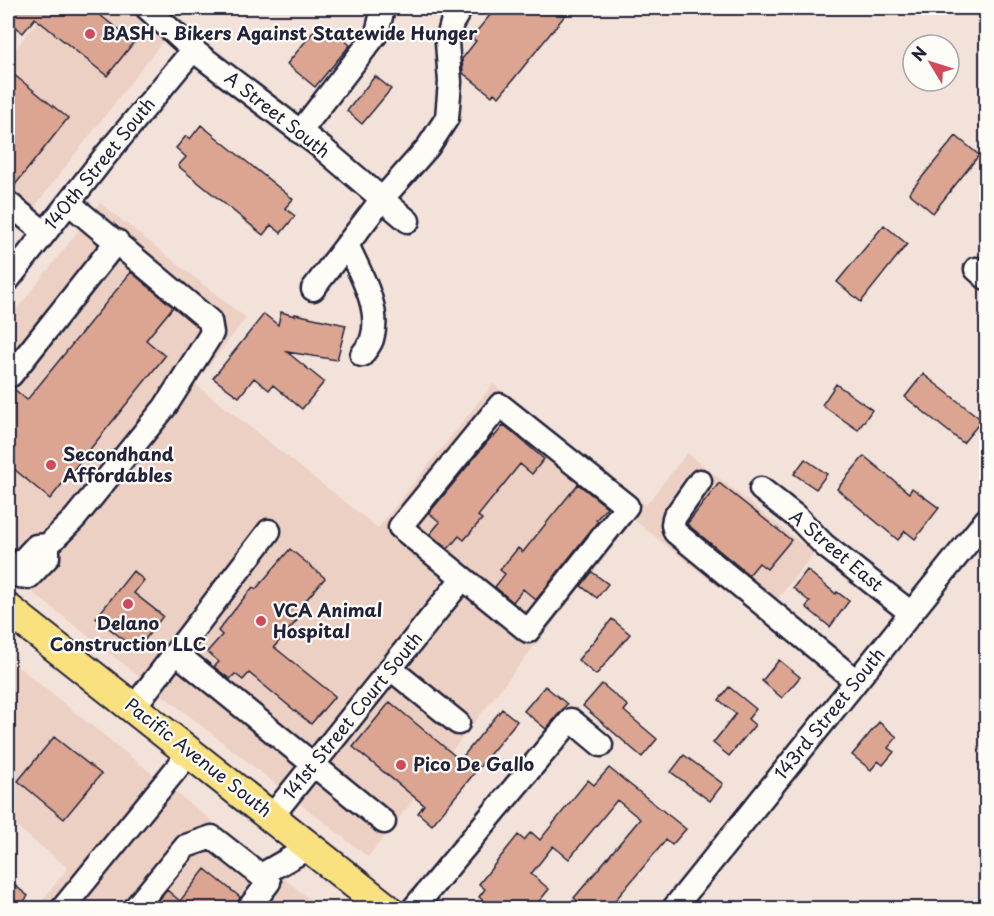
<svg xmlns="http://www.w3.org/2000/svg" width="994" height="916" viewBox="0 0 994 916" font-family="'Playpen Sans',sans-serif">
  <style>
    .built { fill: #ecd0c4 }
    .building { fill: #dba592; stroke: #22223b; stroke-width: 1.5 }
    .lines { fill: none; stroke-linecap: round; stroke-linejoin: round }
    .minor-casing { stroke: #22223b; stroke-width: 27 }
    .major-casing { stroke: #22223b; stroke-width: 34 }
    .minor { stroke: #fdfcf7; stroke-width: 22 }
    .major { stroke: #fae180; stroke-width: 30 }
    .poi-dot { fill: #d1495b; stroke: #fdfcf7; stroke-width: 2 }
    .labels { text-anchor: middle; stroke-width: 4.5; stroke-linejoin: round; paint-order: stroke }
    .poi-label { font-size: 18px; font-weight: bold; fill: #22223b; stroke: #fdfcf7; text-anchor: start }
    .street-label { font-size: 18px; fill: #22223b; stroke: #fdfcf7 }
  </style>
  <rect width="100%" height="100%" fill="#f3e2d9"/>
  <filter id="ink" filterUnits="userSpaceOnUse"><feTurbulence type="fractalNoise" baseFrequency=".0167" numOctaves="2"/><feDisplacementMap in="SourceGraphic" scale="12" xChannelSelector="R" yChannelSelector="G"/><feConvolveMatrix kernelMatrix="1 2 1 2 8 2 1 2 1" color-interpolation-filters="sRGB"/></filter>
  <g filter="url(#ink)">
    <path class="built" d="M48 8H126L165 38 8 241V58Z
      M100 203 246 318 195 384 378 528 493 384 646 505 687 453 814 553 761 620 634 520 368 857 8 573V321Z
      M8 659 321 908H36L68 868 8 820Z"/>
    <path class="building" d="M16 8H91L134 42 107 76 35 18 23 33 8 20Z
      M496 8H571L499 97 494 93 492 96 463 73 462 59 476 41 471 38Z
      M326 25 350 45 315 87 287 64 314 31 318 35Z
      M8 70 68 118 11 190H8Z
      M375 76 391 89 362 124 347 111Z
      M201 125 293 199 285 208 295 216 281 233 271 225 263 235 178 166 186 157 176 148 186 136 190 139Z
      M956 136 979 155 933 213 909 193Z
      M884 225 907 244 861 302 837 282Z
      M131 272 173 307 146 340 165 356 50 499 8 464V388H13L27 400Z
      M281 312 295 316V314L346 325 337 360 287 352 324 382 302 409 273 385 269 390 254 378 239 397 213 378 264 314 278 325Z
      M923 374 982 420 963 443 905 397Z
      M836 384 872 410 858 430 822 405Z
      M504 425 544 459 532 474 520 464 478 516 482 519 464 540 459 536 448 549 430 534 440 522 429 513 493 435 494 437Z
      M864 456 909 493 912 488 939 508 915 539 905 531 898 540 837 489Z
      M805 459 827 474 816 489 794 474Z
      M719 483 791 540 767 569 759 563 749 575 687 524Z
      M578 484 607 507 596 520 598 521 536 600 523 589 513 602 495 587 505 574 500 570 518 548 523 552Z
      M290 549 325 578 301 606 306 610 274 647 335 696 311 724 249 673 243 680 235 674 230 679 214 667 219 662 207 652 222 635 218 631 243 599 253 587 256 589Z
      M807 570 836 594 837 592 849 601 830 627 806 607 810 602 793 588Z
      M133 571 144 580 134 593 163 616 137 650 96 618Z
      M592 572 608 584 597 598 581 586Z
      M612 619 630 634 596 675 578 660Z
      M779 660 800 677 782 698 762 681Z
      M602 684 628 706 624 711 657 739 642 757 583 706Z
      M545 686 567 704 546 729 524 711Z
      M729 687 756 709 748 719 755 725 729 756 713 743 736 714 719 700Z
      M390 702 460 760 502 709 517 721 432 825 418 813 424 805 353 747Z
      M879 722 897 737 888 748 894 752 883 765 878 761 871 770 852 755Z
      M54 737 101 774 64 819 18 781Z
      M684 755 723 784 710 801 671 772Z
      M609 768 686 829 672 845 666 840 608 909H588L574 898 640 819 617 800 569 859 553 846 531 874 549 889 533 909H493L479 897 485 889 479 884 518 835 524 840 531 832 540 840 588 780 594 785Z
      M205 869 240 897 236 909H152L167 890 180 901Z
      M8 880 28 896 18 909H8Z"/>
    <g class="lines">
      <g class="minor-casing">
        <path id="minor" d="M147 8 193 50 322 148 408 221
          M300 132 377 33 383 8
          M8 203 45 233
          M347 244C359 272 382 308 372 339 371 344 365 350 362 355
          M976 269 986 278
          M8 280 106 155 193 50
          M313 289 382 199 428 147 447 118 450 82 447 42 452 23 461 8
          M8 375H11L117 241
          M500 405 627 506 528 631 400 527Z
          M700 481 674 518 673 525 675 532 856 681
          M761 489 798 518 824 545 911 613
          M48 545 75 518 165 407 212 333 210 321 69 203
          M48 545V557L29 577 19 576 18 565 36 546Z
          M176 653 384 822
          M391 669 458 723
          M134 707 269 531
          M272 816 463 578
          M261 875 310 847
          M63 908 190 752
          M135 908 186 846 212 837 269 882 249 908
          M414 908 571 720 601 745
          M674 908 986 520"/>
      </g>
      <g class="major-casing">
        <path id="major" d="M8 609 386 908"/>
      </g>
      <use href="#minor" class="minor"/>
      <use href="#major" class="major"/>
    </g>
  </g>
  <g class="poi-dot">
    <circle cx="90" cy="34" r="6"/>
    <circle cx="51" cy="465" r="6"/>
    <circle cx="128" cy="604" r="6"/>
    <circle cx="261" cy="621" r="6"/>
    <circle cx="401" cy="765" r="6"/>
  </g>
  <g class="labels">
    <g class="poi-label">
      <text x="102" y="40">BASH - Bikers Against Statewide Hunger</text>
      <text x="63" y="461">Secondhand<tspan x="63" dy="21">Affordables</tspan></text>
      <text x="273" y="617">VCA Animal<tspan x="273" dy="21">Hospital</tspan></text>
      <text x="128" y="630" text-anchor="middle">Delano<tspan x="128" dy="21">Construction LLC</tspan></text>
      <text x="413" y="771">Pico De Gallo</text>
    </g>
    <g class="street-label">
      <text transform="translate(277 115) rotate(38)" y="6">A Street South</text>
      <text transform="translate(100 164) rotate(-51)" y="6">140th Street South</text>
      <text transform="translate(836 551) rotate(40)" y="6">A Street East</text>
      <text transform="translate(830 714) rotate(-51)" y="6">143rd Street South</text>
      <text transform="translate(353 716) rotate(-51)" y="6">141st Street Court South</text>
      <text transform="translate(198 758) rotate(38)" y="6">Pacific Avenue South</text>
    </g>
  </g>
  <rect width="994" height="916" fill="none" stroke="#fdfcf7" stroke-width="30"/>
  <rect x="15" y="15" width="964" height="886" fill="none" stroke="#22223b" stroke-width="2" filter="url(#ink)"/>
  <g transform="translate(931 63) rotate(308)"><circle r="28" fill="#fdfcf7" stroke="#a5a5ac" stroke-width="1.5"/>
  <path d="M0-4.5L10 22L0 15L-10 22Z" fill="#d1495b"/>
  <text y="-9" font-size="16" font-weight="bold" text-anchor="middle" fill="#22223b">N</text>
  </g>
</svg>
